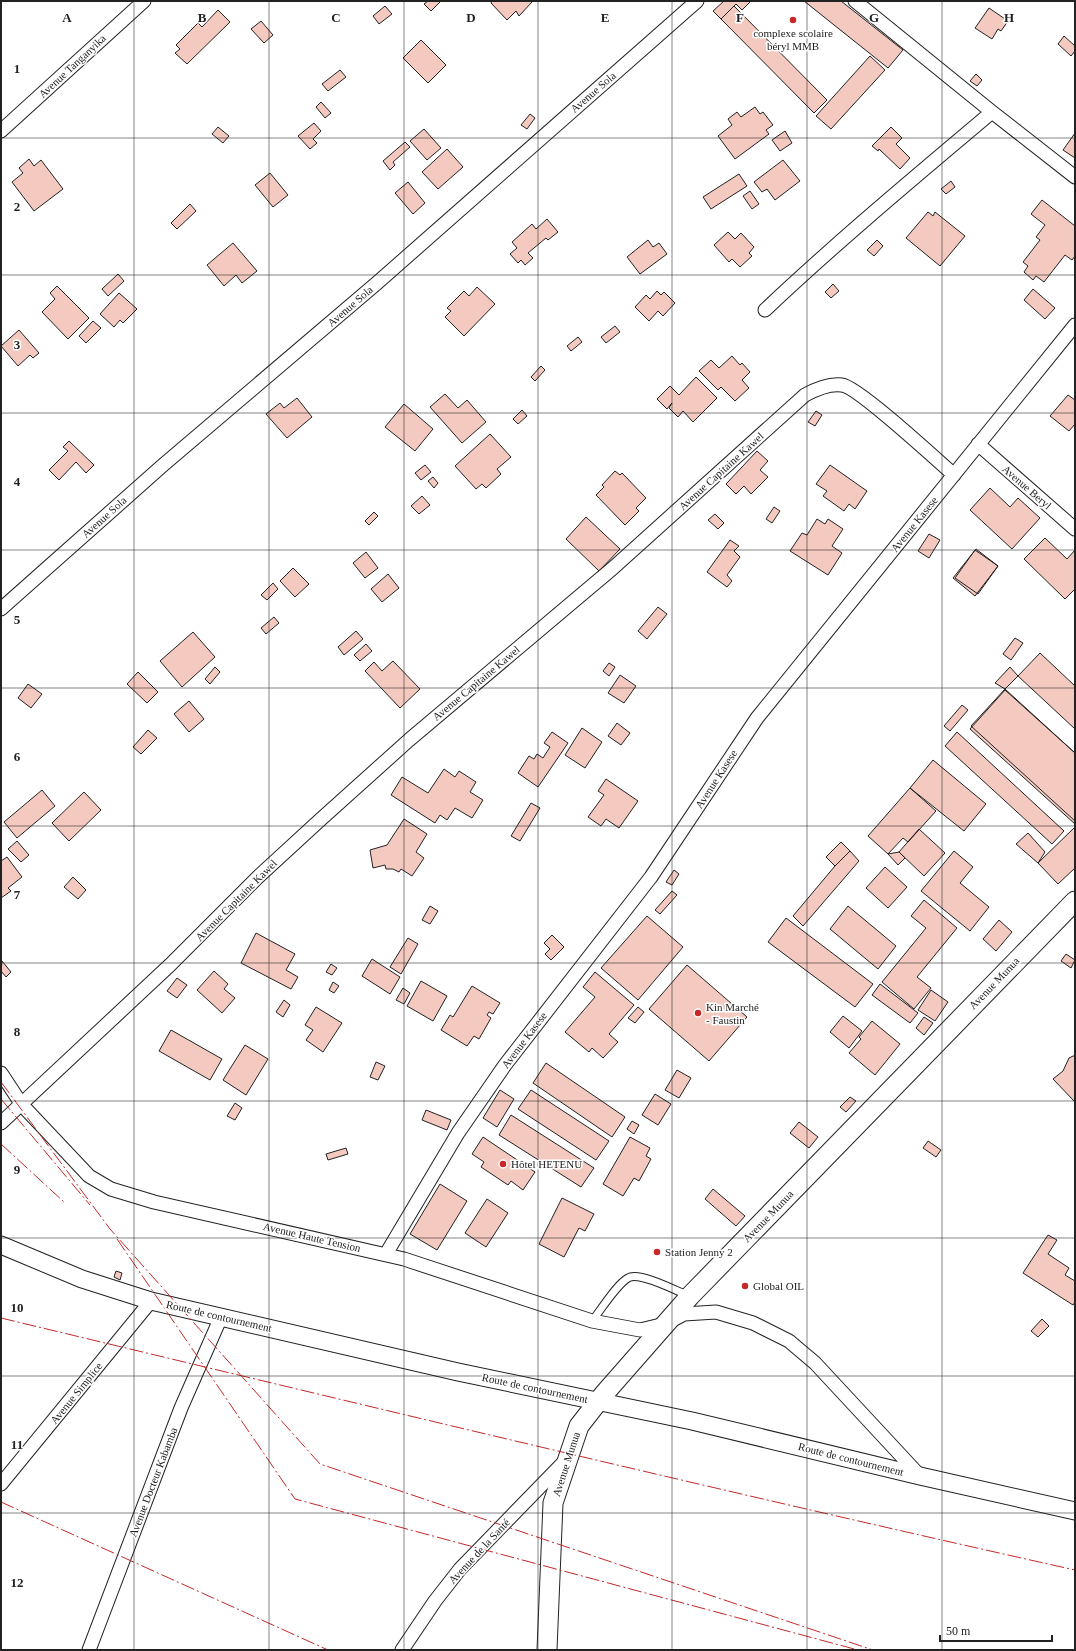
<svg xmlns="http://www.w3.org/2000/svg" width="1076" height="1651" viewBox="0 0 1076 1651" font-family="Georgia,serif">
  <style>
    .building { fill: #f3c9c0; stroke: #222 }
    .lines { fill: none; stroke-linecap: round; stroke-linejoin: round }
    .service-casing { stroke: #222; stroke-width: 9 }
    .minor-casing { stroke: #222; stroke-width: 15 }
    .tertiary-casing { stroke: #222; stroke-width: 19 }
    .secondary-casing { stroke: #222; stroke-width: 21 }
    .service { stroke: #fff; stroke-width: 7 }
    .minor { stroke: #fff; stroke-width: 13 }
    .tertiary { stroke: #fff; stroke-width: 17 }
    .secondary { stroke: #fff; stroke-width: 19 }
    .power { stroke: #c62828; stroke-width: 1; stroke-dasharray: 14 3 2 3; stroke-linecap: butt }
    .grid { fill: none; stroke: #222; stroke-width: 1; stroke-opacity: 0.55 }
    .poi-dot { fill: #c62828; stroke: #fff; stroke-width: 1.5 }
    .labels { text-anchor: middle; stroke-width: 3; stroke-linejoin: round; paint-order: stroke }
    .poi-label { font-size: 11px; fill: #222; stroke: #fff; text-anchor: start }
    .street-label { font-size: 11px; fill: #222; stroke: #fff }
    .grid-label { font-size: 13px; text-anchor: middle; font-weight: bold; fill: #222; stroke: #fff; stroke-width: 3; stroke-linejoin: round; paint-order: stroke }
  </style>
  <rect width="100%" height="100%" fill="#fff"/>
  <path class="building" d="M428 1H441L431 11 424 4Z
    M492 1H532V2L519 16 516 11 507 20 491 3Z
    M724 1H751L742 10 736 4 721 19 713 11Z
    M804 1H841L903 50 888 68Z
    M385 6 392 14 379 24 373 16Z
    M734 6 827 100 814 113 721 19Z
    M989 8 1008 21 1001 31 998 29 992 39 975 28Z
    M218 10 230 22 187 64 175 53 180 49 176 45 198 23 202 27Z
    M261 21 273 35 264 43 251 29Z
    M1064 36 1075 46V51L1071 56 1058 44Z
    M421 40 446 65 428 83 403 58Z
    M870 56 885 70 831 129 816 116Z
    M340 70 346 77 328 91 322 84Z
    M976 74 982 80 977 86 970 81Z
    M321 102 331 113 325 118 316 107Z
    M755 107 760 114 763 112 773 125 766 130 769 134 735 159 718 136 732 125 728 119 737 112 741 117Z
    M530 114 535 118 527 129 521 125Z
    M314 123 321 131 313 139 317 143 310 149 298 136Z
    M218 127 229 136 223 143 212 134Z
    M891 127 902 138 896 144 910 158 900 169 879 149 878 151 872 146Z
    M424 129 441 148 427 160 410 141Z
    M785 131 792 143 780 151 772 140Z
    M1075 133V158L1063 150Z
    M405 142 410 147 393 162 395 165 390 170 383 161Z
    M447 149 463 167 438 189 422 172Z
    M29 159 34 166 41 160 63 189 34 211 12 182 23 173 19 168Z
    M783 160 800 181 775 200 767 189 762 192 754 182Z
    M270 173 288 195 273 207 255 185Z
    M739 174 747 186 711 209 703 197Z
    M951 181 955 187 946 194 941 189Z
    M408 182 425 203 413 214 395 193Z
    M750 191 759 204 752 209 743 196Z
    M1042 200 1075 226V256L1072 260 1065 255 1044 282 1036 276 1033 280 1024 272 1028 266 1023 262 1040 240 1036 237 1045 225 1031 214Z
    M190 204 196 211 177 229 171 223Z
    M928 212 933 216 935 212 965 236 940 266 906 238Z
    M547 219 558 232 548 240 546 238 528 253 533 258 525 265 521 260 518 263 510 254 517 248 512 242 532 224 536 229Z
    M728 232 735 239 741 233 754 247 749 253 752 256 740 267 732 259 729 262 714 245Z
    M648 240 653 247 659 243 667 254 640 274 627 257Z
    M877 240 883 246 874 256 867 250Z
    M233 243 257 271 242 283 236 275 224 286 207 265Z
    M118 274 124 281 108 296 102 289Z
    M833 284 839 291 831 298 825 292Z
    M57 286 89 318 68 339 42 312 55 299 50 293Z
    M477 287 495 304 464 336 445 317 451 311 447 308 464 291 469 296Z
    M1033 289 1055 308 1045 319 1024 300Z
    M657 291 661 295 664 292 675 303 663 316 658 311 649 321 635 307 646 295 650 299Z
    M119 293 137 309 123 323 120 320 114 327 100 314Z
    M93 321 101 328 86 343 79 336Z
    M615 326 620 332 606 343 601 337Z
    M19 330 39 353 33 358 30 355 18 366 1 346Z
    M578 337 582 342 571 351 567 346Z
    M732 356 740 365 742 363 750 372 742 380 749 388 735 401 721 387 718 390 699 371 711 360 719 368Z
    M541 366 545 370 535 381 531 377Z
    M696 377 717 398 693 422 683 411 678 417 669 408 672 403 667 409 657 399 670 386 679 395Z
    M445 394 458 408 467 400 486 422 462 443 430 407Z
    M1068 395 1075 400V424L1069 431 1050 416Z
    M297 398 312 417 287 438 266 414 280 403 284 408Z
    M404 404 433 429 415 451 385 427Z
    M522 410 527 416 518 424 513 419Z
    M816 411 822 415 815 426 808 422Z
    M490 434 511 457 497 469 501 474 486 488 482 484 476 489 455 466Z
    M69 441 94 465 86 473 76 462 59 480 49 470 68 451 63 447Z
    M757 451 768 461 760 470 768 477 751 494 744 486 736 494 726 484Z
    M425 465 431 472 421 480 415 473Z
    M830 465 867 491 855 509 849 504 844 511 823 496 827 491 816 484Z
    M615 471 620 475 622 473 646 498 636 508 639 511 625 525 596 495 604 487 602 485Z
    M433 477 438 483 434 488 428 481Z
    M990 488 1010 507 1018 498 1040 518 1012 549 970 510Z
    M422 496 430 505 419 514 411 506Z
    M774 507 780 511 772 523 766 519Z
    M374 512 378 516 369 525 365 521Z
    M715 514 724 523 718 529 708 520Z
    M586 517 620 549 599 571 566 539Z
    M817 519 825 524 828 519 843 529 832 546 842 553 828 575 790 551 802 533 807 535Z
    M929 534 940 540 929 558 918 551Z
    M1045 538 1067 559 1075 550V589L1065 599 1024 559Z
    M730 540 739 546 734 551 740 557 727 575 732 581 727 587 707 572Z
    M976 549 998 566 975 596 953 578Z
    M975 550 998 566 978 594 955 578Z
    M366 552 378 568 365 578 353 563Z
    M293 568 309 584 295 597 280 581Z
    M388 574 399 588 382 602 371 589Z
    M273 583 278 589 267 600 261 595Z
    M658 607 667 614 647 639 638 631Z
    M274 617 279 623 266 634 261 628Z
    M356 631 363 639 344 655 338 647Z
    M193 632 215 657 182 687 160 661Z
    M1015 638 1023 643 1011 660 1003 654Z
    M366 644 372 651 360 661 354 655Z
    M1040 653 1075 686V729L1018 676Z
    M393 661 420 689 400 708 365 671 374 662 382 671Z
    M609 663 615 667 609 676 603 671Z
    M215 667 220 672 210 684 205 679Z
    M1010 667 1018 676 1005 689 995 683Z
    M138 672 158 692 147 703 127 684Z
    M620 675 636 686 624 703 608 693Z
    M28 684 42 694 31 708 18 698Z
    M1005 689 1075 753V821L971 726Z
    M1005 690 1075 753V824L970 729Z
    M189 701 204 719 189 732 174 714Z
    M962 705 968 710 950 731 944 726Z
    M617 723 630 733 621 745 608 736Z
    M582 728 602 742 585 768 565 755Z
    M148 730 157 738 141 754 133 747Z
    M552 732 568 743 538 787 518 773 529 756 534 759 537 754 543 758 550 747 544 743Z
    M957 732 1064 831 1052 844 945 746Z
    M933 760 986 804 964 831 910 788Z
    M444 769 455 777 459 771 476 782 470 792 483 800 472 818 455 808 447 820 440 815 435 823 391 795 402 777 428 793Z
    M606 779 638 801 619 828 606 819 601 826 588 817 604 795 598 791Z
    M910 788 936 811 908 842 903 838 888 854 868 836Z
    M42 790 55 806 17 838 4 822Z
    M84 792 101 810 69 841 52 823Z
    M531 803 540 808 520 841 511 836Z
    M404 819 427 834 416 852 424 858 412 876 401 869 399 872 393 869H386L385 865 373 868 370 850 387 845Z
    M1075 827V868L1058 884 1038 863Z
    M919 829 945 853 924 876 899 852Z
    M1028 833 1045 852 1038 863 1016 844Z
    M17 841 29 855 21 862 8 849Z
    M841 842 850 851 835 866 826 857Z
    M850 851 859 861 803 926 793 916 835 866Z
    M954 851 973 867 960 883 989 907 970 931 921 891Z
    M899 852 905 858 898 865 888 854Z
    M7 857 22 877 8 888 11 891 1 898V861Z
    M885 867 907 887 888 908 866 888Z
    M674 870 679 874 672 885 666 882Z
    M73 877 86 890 78 899 64 887Z
    M672 891 677 895 660 914 655 910Z
    M924 900 957 928 917 977 931 988 914 1009 882 982 926 928 911 916Z
    M430 906 438 911 430 924 422 920Z
    M848 906 896 946 878 969 830 929Z
    M647 916 683 947 638 1000 601 968Z
    M786 918 873 984 855 1007 768 942Z
    M999 920 1012 932 996 951 983 939Z
    M256 933 295 954 286 970 298 977 291 989 241 963Z
    M552 935 564 947 551 960 545 954 550 949 544 943Z
    M408 938 418 944 401 974 390 967Z
    M1066 954 1075 960 1071 968 1061 961Z
    M372 959 400 977 390 994 362 976Z
    M2 961 11 972 6 977 1 971Z
    M331 964 337 968 332 975 326 972Z
    M687 965 747 1017 709 1061 649 1009Z
    M214 971 228 984 224 989 235 998 222 1013 197 990Z
    M595 972 634 1005 609 1034 618 1042 603 1058 592 1048 589 1052 565 1032 595 997 583 987Z
    M177 978 187 985 177 998 167 991Z
    M421 981 447 996 433 1021 407 1006Z
    M333 982 339 986 334 993 329 990Z
    M880 984 918 1013 910 1023 872 995Z
    M472 986 500 1003 493 1014 489 1012 487 1015 491 1018 479 1039 474 1036 467 1046 441 1030 450 1015 453 1017Z
    M403 988 410 993 404 1004 396 1000Z
    M931 990 948 1002 935 1021 918 1010Z
    M284 1000 290 1005 283 1017 276 1012Z
    M316 1007 342 1023 323 1052 306 1040 313 1030 305 1025Z
    M638 1007 644 1012 635 1023 628 1018Z
    M843 1016 862 1031 849 1048 830 1032Z
    M924 1017 933 1023 924 1035 916 1028Z
    M872 1021 900 1044 875 1075 849 1053 861 1039 859 1037Z
    M171 1030 222 1059 210 1080 159 1051Z
    M245 1045 268 1059 246 1095 223 1080Z
    M1073 1056H1075V1102L1053 1079 1063 1071 1069 1058Z
    M376 1062 385 1066 378 1080 370 1077Z
    M546 1063 625 1117 612 1137 533 1083Z
    M677 1070 691 1078 679 1098 665 1090Z
    M500 1090 514 1099 497 1127 483 1118Z
    M531 1090 609 1141 596 1160 518 1109Z
    M655 1094 671 1104 658 1125 642 1115Z
    M850 1097 856 1101 846 1112 840 1107Z
    M235 1103 242 1108 235 1120 227 1116Z
    M426 1110 451 1120 447 1130 422 1120Z
    M511 1115 594 1168 581 1187 499 1135Z
    M632 1121 639 1125 634 1134 627 1129Z
    M799 1122 818 1137 809 1148 790 1133Z
    M483 1137 535 1172 523 1190 511 1181 508 1185 481 1167 484 1162 472 1154Z
    M630 1137 650 1148 646 1156 651 1159 639 1181 634 1178 623 1196 603 1184Z
    M928 1141 941 1150 936 1157 923 1148Z
    M346 1148 348 1154 328 1160 326 1154Z
    M440 1184 467 1201 437 1250 410 1234Z
    M713 1189 745 1216 736 1226 705 1199Z
    M562 1198 594 1214 585 1231 579 1228 564 1257 539 1244Z
    M487 1199 508 1213 486 1247 465 1233Z
    M1048 1235 1057 1240 1048 1254 1069 1268 1065 1275 1075 1281V1302L1073 1305 1023 1273Z
    M116 1271 122 1273 120 1280 114 1277Z
    M1042 1319 1049 1326 1038 1337 1031 1331Z"/>
  <g class="lines">
    <g class="service-casing">
      <path id="service" d="M592 1321C601 1310 616 1285 628 1278 639 1271 677 1291 689 1296"/>
    </g>
    <g class="minor-casing">
      <path id="minor" d="M855 1 992 112 1075 177
        M1 131 144 1
        M765 310C838 241 915 177 992 112
        M978 444 1075 529
        M1 609 162 466 377 283 697 1
        M1 1073 22 1105 89 1176 111 1189 154 1202 404 1259 592 1321 640 1330 665 1324 684 1314 716 1312 753 1323 789 1341 815 1363 920 1476
        M1 1123 170 965 258 877 320 820 409 740 613 568 805 395C816 389 829 383 842 385 858 387 937 460 954 475
        M386 1254 458 1133 505 1065 651 877 757 718 1075 325
        M1 1484 151 1301
        M89 1650 181 1408 221 1317
        M402 1650 435 1601 460 1569 565 1461"/>
    </g>
    <g class="tertiary-casing">
      <path id="tertiary" d="M1 1245 82 1279 151 1301 458 1372 692 1421 920 1476 1075 1511"/>
    </g>
    <g class="secondary-casing">
      <path id="secondary" d="M547 1650 553 1503 579 1426 604 1394 690 1296 1075 901"/>
    </g>
    <use href="#service" class="service"/>
    <use href="#minor" class="minor"/>
    <use href="#tertiary" class="tertiary"/>
    <use href="#secondary" class="secondary"/>
    <path class="power" d="M1 1082 110 1229 320 1464 873 1650
      M1 1099 90 1205
      M1 1144 64 1202
      M117 1239 295 1499 858 1650
      M1 1318C359 1404 716 1490 1075 1570
      M1 1502 328 1650"/>
  </g>
  <path class="grid" d="M134 1V1650M269 1V1650M404 1V1650M538 1V1650M672 1V1650M807 1V1650M942 1V1650M1 138H1075M1 275H1075M1 413H1075M1 550H1075M1 688H1075M1 826H1075M1 963H1075M1 1101H1075M1 1238H1075M1 1376H1075M1 1513H1075"/>
  <g class="poi-dot">
    <circle cx="793" cy="20" r="4"/>
    <circle cx="698" cy="1013" r="4"/>
    <circle cx="503" cy="1164" r="4"/>
    <circle cx="657" cy="1252" r="4"/>
    <circle cx="745" cy="1286" r="4"/>
  </g>
  <g class="labels">
    <g class="poi-label">
      <text x="793" y="37" text-anchor="middle">complexe scolaire<tspan x="793" dy="13">béryl MMB</tspan></text>
      <text x="706" y="1011">Kin Marché<tspan x="706" dy="13">- Faustin</tspan></text>
      <text x="511" y="1168">Hôtel HETENU</text>
      <text x="665" y="1256">Station Jenny 2</text>
      <text x="753" y="1290">Global OIL</text>
    </g>
    <g class="street-label">
      <text transform="translate(72 66) rotate(-43)" y="4">Avenue Tanganyika</text>
      <text transform="translate(593 92) rotate(-41)" y="4">Avenue Sola</text>
      <text transform="translate(350 306) rotate(-41)" y="4">Avenue Sola</text>
      <text transform="translate(721 471) rotate(-42)" y="4">Avenue Capitaine Kawel</text>
      <text transform="translate(1027 487) rotate(41)" y="4">Avenue Beryl</text>
      <text transform="translate(104 517) rotate(-42)" y="4">Avenue Sola</text>
      <text transform="translate(914 524) rotate(-51)" y="4">Avenue Kasese</text>
      <text transform="translate(476 683) rotate(-40)" y="4">Avenue Capitaine Kawel</text>
      <text transform="translate(716 779) rotate(-57)" y="4">Avenue Kasese</text>
      <text transform="translate(236 900) rotate(-45)" y="4">Avenue Capitaine Kawel</text>
      <text transform="translate(994 983) rotate(-46)" y="4">Avenue Munua</text>
      <text transform="translate(524 1040) rotate(-53)" y="4">Avenue Kasese</text>
      <text transform="translate(768 1216) rotate(-46)" y="4">Avenue Munua</text>
      <text transform="translate(312 1237) rotate(13)" y="4">Avenue Haute Tension</text>
      <text transform="translate(219 1316) rotate(13)" y="4">Route de contournement</text>
      <text transform="translate(535 1388) rotate(12)" y="4">Route de contournement</text>
      <text transform="translate(76 1393) rotate(-51)" y="4">Avenue Simplice</text>
      <text transform="translate(851 1459) rotate(14)" y="4">Route de contournement</text>
      <text transform="translate(566 1464) rotate(-72)" y="4">Avenue Munua</text>
      <text transform="translate(153 1482) rotate(-69)" y="4">Avenue Docteur Kabamba</text>
      <text transform="translate(479 1551) rotate(-47)" y="4">Avenue de la Santé</text>
    </g>
  </g>
  <g class="grid-label">
    <text x="67" y="22">A</text>
    <text x="202" y="22">B</text>
    <text x="336" y="22">C</text>
    <text x="471" y="22">D</text>
    <text x="605" y="22">E</text>
    <text x="740" y="22">F</text>
    <text x="874" y="22">G</text>
    <text x="1009" y="22">H</text>
    <text x="17" y="73">1</text>
    <text x="17" y="211">2</text>
    <text x="17" y="349">3</text>
    <text x="17" y="486">4</text>
    <text x="17" y="624">5</text>
    <text x="17" y="761">6</text>
    <text x="17" y="899">7</text>
    <text x="17" y="1036">8</text>
    <text x="17" y="1174">9</text>
    <text x="17" y="1312">10</text>
    <text x="17" y="1449">11</text>
    <text x="17" y="1587">12</text>
  </g>
  <rect width="1076" height="1651" fill="none" stroke="#222222" stroke-width="4"/>
  <path d="M940 1635v6h112v-6" fill="none" stroke="#222222" stroke-width="2"/>
  <text x="946" y="1635" font-size="12" fill="#222222" stroke="#ffffff" stroke-width="3" paint-order="stroke">50 m</text>
</svg>
